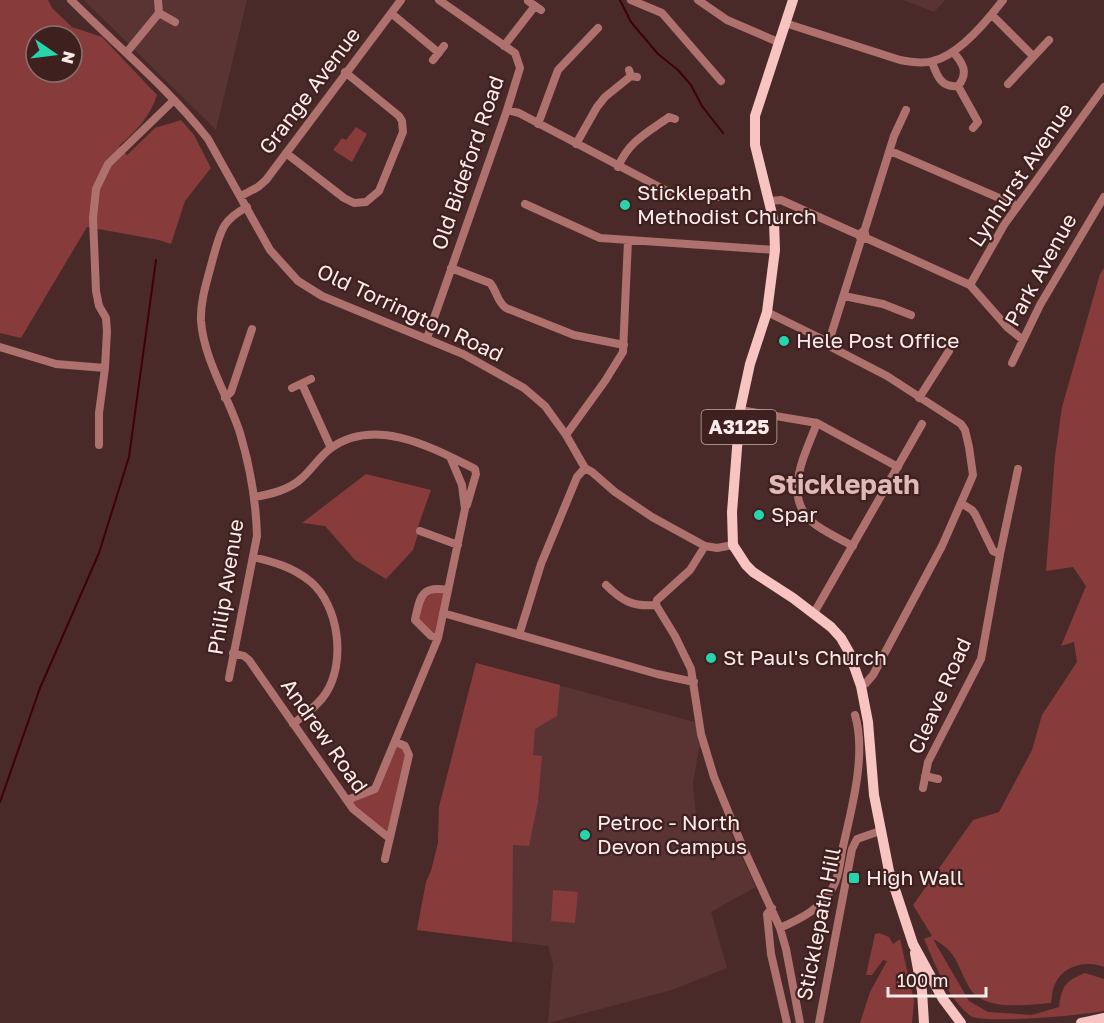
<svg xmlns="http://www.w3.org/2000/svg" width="1104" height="1023" viewBox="0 0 1104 1023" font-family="'Golos Text',sans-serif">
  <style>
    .built { fill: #593432 }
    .green { fill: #873b3b; fill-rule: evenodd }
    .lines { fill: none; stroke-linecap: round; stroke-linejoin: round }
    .stream { stroke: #3e0108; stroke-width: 2 }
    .minor { stroke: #ae716e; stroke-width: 8 }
    .major { stroke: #f8c4c1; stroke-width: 10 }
    .poi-dot { fill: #27d5ad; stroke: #3e201f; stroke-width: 2 }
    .labels { text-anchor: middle; stroke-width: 4.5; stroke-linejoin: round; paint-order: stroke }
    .shield { fill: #3e201f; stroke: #c3aead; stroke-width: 1.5 }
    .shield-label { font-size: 20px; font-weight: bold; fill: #fcebea }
    .street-label { font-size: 21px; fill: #fcebea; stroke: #3e201f }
    .poi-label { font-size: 21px; fill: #fcebea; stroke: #3e201f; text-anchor: start }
    .district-label { font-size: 27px; font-weight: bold; fill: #e0b8b5; stroke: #3e201f }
  </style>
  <rect width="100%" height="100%" fill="#492a29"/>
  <path class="built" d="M84 0H247L216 130Z
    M903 0H945L934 12Z
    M476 663 695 722 702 747 699 748 693 783 697 826 721 827 727 825 756 887 711 912 727 968 672 990 548 1023 553 964 548 946 417 930 426 882 431 871 438 843 439 807Z"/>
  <path class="green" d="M0 0H48L52 8 72 27 102 37 157 95C150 117 136 131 119 146L127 155 155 128 181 120 194 135 211 168 185 201 171 244 159 240 87 227 21 338 0 333ZM36 36H72V72H36Z
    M356 127 367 134 352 162 333 150 342 138 346 140Z
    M1104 268V967C1087 960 1063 965 1055 984 1052 990 1052 997 1051 1003 1028 1005 985 1011 971 990 957 968 959 952 933 939L969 1001 988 1012 1032 1015 1059 1007C1062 986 1065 981 1085 973L1104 979V1011C1076 1016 994 1023 972 1017 947 998 936 966 924 939L932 936 913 905 973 820 999 812 1032 750 1042 715 1077 662 1074 642 1061 646 1086 586 1073 567 1046 571 1055 456 1062 407 1100 274Z
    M366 474 431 490 416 532 418 534 413 550 386 579 355 560 325 526 302 523Z
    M436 591 446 592 436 634H432L418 620 422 599Z
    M476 663 560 685 557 716 535 729 533 755 542 756 538 802 529 846 513 845 512 942 417 930 426 882 431 871 438 843 439 807Z
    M397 746 404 749 406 755 387 834 354 807 352 801 376 792Z
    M553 890 578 892 575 923 551 921Z
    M879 933 889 937 893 944 900 939 914 1001 912 1023H860L870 992 887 961 883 960 872 975H866L875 934Z"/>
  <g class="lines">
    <path class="stream" d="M620 0 631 22 658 54 678 70 691 85 702 106 723 133
      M0 802 40 688 99 553 129 457 156 260"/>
    <path class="minor" d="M71 0C117 46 168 88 208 139L270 250 298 281 322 296 463 354 524 388 545 406 566 435 585 468 592 472 615 492 652 517 705 546 717 548 733 545
      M158 0 159 13
      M631 0 662 13 721 81
      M698 0 727 20 778 42
      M528 1 541 10
      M159 13 175 22
      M391 13 439 53
      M992 15 1033 56
      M785 23 900 60C910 62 922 64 933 61 959 55 987 21 1003 0
      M504 46 535 6
      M127 52 159 13
      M433 60 444 46
      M932 62C937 76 941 88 958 86 969 73 963 63 953 52
      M629 70 631 76 637 77
      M1008 84 1049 40
      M958 86 978 122 973 128
      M507 110 519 113 665 190 679 195 719 197
      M538 124 558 70 598 28
      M576 144 597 107 605 97 631 76
      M286 153 344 198 354 203 366 202 379 191 403 132 402 121 399 116 345 72
      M890 153H895L1018 206
      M618 167C629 141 647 133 669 117L675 119
      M241 196 258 187 266 180 401 0
      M770 201 781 200 859 235
      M525 204 600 238 775 250
      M864 232 894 136 906 110
      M866 238 970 285 1008 328 1023 340
      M451 268 490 283C497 291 497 302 506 308L574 335 624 345
      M970 285 1004 225 1104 87
      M844 296 883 304 911 315
      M767 312 826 341 831 347 887 376 961 424 965 430 969 447 973 475 971 480 942 546 873 675 866 683 861 686
      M427 338 507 110 520 68 515 53 439 0
      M826 341 830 338 861 240 859 235 862 232 865 233 866 238 861 240
      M0 347 56 364 105 368
      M1012 363 1040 305 1104 197
      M302 384 331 448
      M292 388 311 379
      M225 398 231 392 252 329
      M919 398 949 351
      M740 410 817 423 898 467
      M817 423C805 455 780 499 816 525 827 533 840 539 853 546
      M566 435 605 381 623 352 628 240
      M99 445V413L105 368 107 331 106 318 99 306 96 291 93 218 96 189 108 164 174 100
      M255 497C271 494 289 490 302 478 312 469 320 456 331 448 376 416 433 448 475 469L476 474 467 505
      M420 531 458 545
      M705 546 690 570 657 600 656 605 675 636 691 669 701 734 714 777 741 843 780 928 786 949 800 1023
      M1000 554 1018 469
      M253 557C274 562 293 567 311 582 339 606 346 662 326 693 318 706 305 714 293 724
      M606 585C622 601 633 607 656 605
      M443 613 657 674 694 682
      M814 613 922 424
      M519 635 541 564 577 477 585 468
      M438 638 431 636 415 620C420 597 421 585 448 590
      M233 653 244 656 249 660 353 809 389 838
      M229 678 257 536C256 501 250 466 240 433 228 396 204 360 201 321 200 300 208 278 213 258 221 231 221 221 247 207
      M925 776 938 779
      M923 788 928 762 981 659 1000 554 993 551 975 514 972 510 961 503
      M347 800 375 789 438 638 465 509 462 485 451 459
      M385 859 409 755 405 746 396 742
      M772 908 767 914 771 954 787 1023
      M780 928C802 918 821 909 833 887 839 877 840 863 842 851 851 811 867 755 855 715
      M819 1023 852 849 857 839 880 831"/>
    <path class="major" d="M793 0 755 116V145L774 222 775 250 767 312 750 364 740 410 732 512 733 545 746 565 753 572 793 598 831 627 841 638 849 652 861 686 868 722 874 795 889 871 913 944 943 999 961 1023
      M915 953 922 991 924 1023
      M1081 1023 1104 1018"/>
  </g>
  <g class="poi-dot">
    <circle cx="625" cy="205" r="6"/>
    <circle cx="784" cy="341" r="6"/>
    <circle cx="759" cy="515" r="6"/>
    <circle cx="711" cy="658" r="6"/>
    <circle cx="585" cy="835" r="6"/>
    <rect x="848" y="872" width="12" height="12" rx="3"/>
  </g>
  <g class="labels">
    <rect class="shield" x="701.5" y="410" width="75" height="34" rx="4.5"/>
    <g class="shield-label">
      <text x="739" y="434">A3125</text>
    </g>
    <g class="street-label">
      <text transform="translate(310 91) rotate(-53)" y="7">Grange Avenue</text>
      <text transform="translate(468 163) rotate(-71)" y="7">Old Bideford Road</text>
      <text transform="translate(1021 175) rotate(-56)" y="7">Lynhurst Avenue</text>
      <text transform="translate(1041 270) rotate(-61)" y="7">Park Avenue</text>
      <text transform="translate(410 313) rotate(25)" y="7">Old Torrington Road</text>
      <text transform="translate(226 587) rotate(-81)" y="7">Philip Avenue</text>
      <text transform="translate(940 696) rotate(-66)" y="7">Cleave Road</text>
      <text transform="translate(324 736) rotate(55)" y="7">Andrew Road</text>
      <text transform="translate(819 924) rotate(-79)" y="7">Sticklepath Hill</text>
    </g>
    <g class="poi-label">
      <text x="637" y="200">Sticklepath<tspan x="637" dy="24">Methodist Church</tspan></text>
      <text x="796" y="348">Hele Post Office</text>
      <text x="771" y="522">Spar</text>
      <text x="723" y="665">St Paul's Church</text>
      <text x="597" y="830">Petroc - North<tspan x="597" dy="24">Devon Campus</tspan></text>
      <text x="866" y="885">High Wall</text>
    </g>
    <g class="district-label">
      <text x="844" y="494">Sticklepath</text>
    </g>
  </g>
  <g transform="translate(54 54) rotate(104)"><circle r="28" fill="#3e201f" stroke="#8a7170" stroke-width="1.5"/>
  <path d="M0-4.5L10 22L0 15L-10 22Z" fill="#27d5ad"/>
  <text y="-9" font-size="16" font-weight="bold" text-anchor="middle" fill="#fcebea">N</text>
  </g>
  <path d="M888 987v9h98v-9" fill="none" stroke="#fcebea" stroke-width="3"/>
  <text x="897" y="987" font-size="18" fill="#fcebea" stroke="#3e201f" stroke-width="4.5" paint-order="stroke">100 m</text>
</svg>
